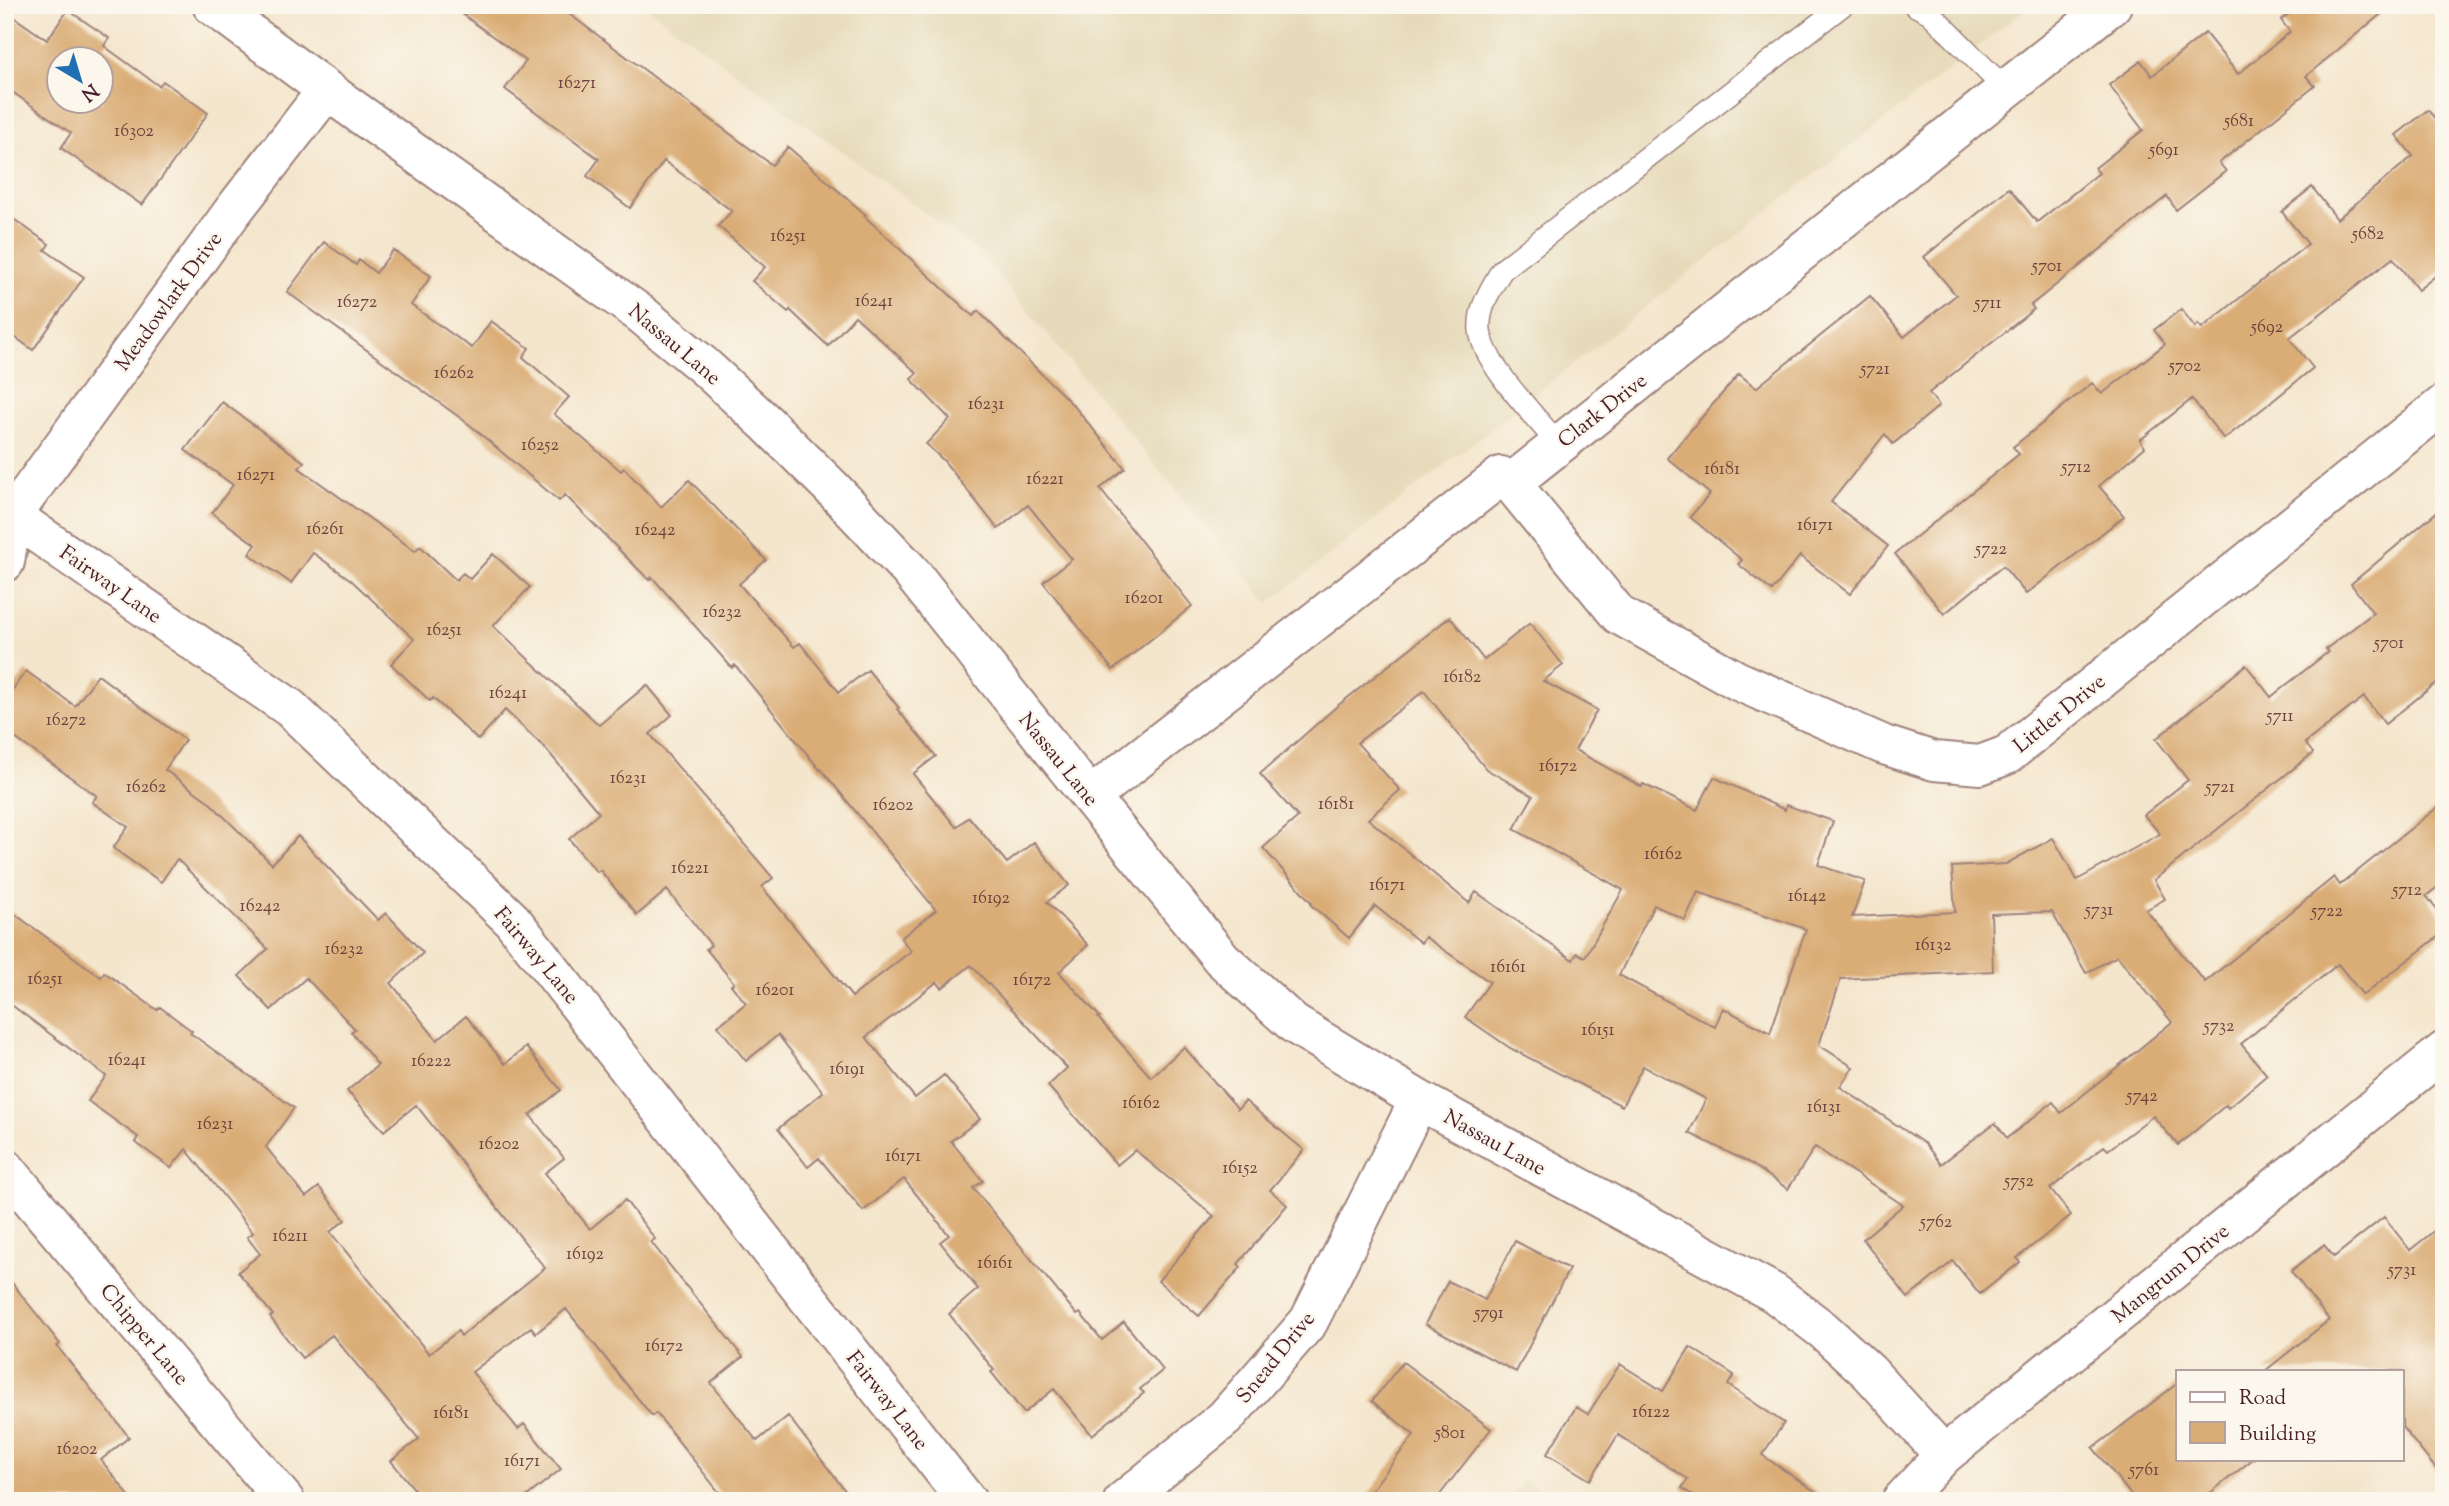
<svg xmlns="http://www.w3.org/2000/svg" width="2449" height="1506" viewBox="0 0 2449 1506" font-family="'Sorts Mill Goudy',serif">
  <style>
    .built { fill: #e6daba }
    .building { fill: #daad77; fill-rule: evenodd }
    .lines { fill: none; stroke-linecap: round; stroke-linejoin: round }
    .service-casing { stroke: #9f827c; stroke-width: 24 }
    .minor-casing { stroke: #9f827c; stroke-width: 42 }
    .service { stroke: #fff; stroke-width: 21 }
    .minor { stroke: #fff; stroke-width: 38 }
    .labels { text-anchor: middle; stroke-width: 5; stroke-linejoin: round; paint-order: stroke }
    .number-label { font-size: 18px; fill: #6e423e }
    .street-label { font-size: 21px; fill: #4a1f2b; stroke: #fbf7ec }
  </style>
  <rect width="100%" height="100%" fill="#fbf7ec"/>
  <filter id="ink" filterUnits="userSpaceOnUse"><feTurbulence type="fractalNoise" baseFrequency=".0143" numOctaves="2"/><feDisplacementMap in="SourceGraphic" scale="14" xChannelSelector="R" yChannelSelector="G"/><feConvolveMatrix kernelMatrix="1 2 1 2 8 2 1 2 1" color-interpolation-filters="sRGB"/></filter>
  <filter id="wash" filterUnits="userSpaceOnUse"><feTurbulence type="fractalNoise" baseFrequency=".00686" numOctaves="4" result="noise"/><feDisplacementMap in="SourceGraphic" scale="28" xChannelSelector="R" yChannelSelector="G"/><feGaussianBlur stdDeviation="1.57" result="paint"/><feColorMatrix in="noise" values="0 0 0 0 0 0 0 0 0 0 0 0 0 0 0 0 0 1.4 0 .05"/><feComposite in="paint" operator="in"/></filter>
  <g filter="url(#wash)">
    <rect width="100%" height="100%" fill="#f4e6cd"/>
    <path class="built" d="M644 5H2031L1269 603 981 254Z
      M1525 1479 1557 1501H1507Z"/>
    <g id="blocks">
      <path class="building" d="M450 5H557L772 165 788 147 866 215 864 216 973 316 978 311 1075 407 1125 468 1100 489 1192 606 1113 670 1043 582 1072 559 1028 505 998 529 944 461 926 444 950 419 911 379 917 373 855 316 828 346 790 310 788 312 752 281 765 267 718 226 732 211 664 161 630 208 587 176 599 159 505 89 526 61Z
        M2300 5H2392L2306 76 2315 86 2219 163 2226 171 2176 210 2167 196 2031 305 2034 309 1929 393 1939 406 1893 444 1885 434 1831 502 1888 546 1850 594 1800 556 1772 591 1738 564 1742 560 1690 517 1710 494 1667 458 1739 374 1756 388 1870 296 1904 337 1956 295 1924 257 2009 188 2037 222 2099 173 2095 168 2143 130 2109 85 2141 61 2152 76 2205 33 2238 74 2290 32 2281 20Z
        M68 10 109 38 104 46 159 86 163 81 208 113 142 205 61 148 71 133 5 87V11L47 40ZM60 60H102V102H60Z
        M2428 110 2444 129V269L2418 290 2393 258 2289 338 2313 368 2275 399 2224 439 2192 399 2140 440 2145 447 2099 486 2124 516 2026 594 2003 566 1944 614 1895 554 2019 454 2013 447 2092 383 2102 394 2165 344 2154 330 2181 309 2195 327 2198 324 2202 328 2308 244 2282 212 2312 187 2337 219 2413 156 2396 135Z
        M5 213 49 244 45 250 84 277 33 350 5 330Z
        M324 242 356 265 359 260 376 273 393 250 431 276 411 305 472 348 491 321 529 348 523 357 569 397 554 414 621 471 624 468 661 507 689 480 766 560 739 584 794 647 800 643 839 692 868 670 899 708 897 709 936 756 913 774 956 827 969 817 1007 863 1034 842 1069 885 1047 902 1088 945 1059 972 1100 1017 1098 1018 1151 1077 1184 1047 1238 1109 1245 1101 1304 1150 1270 1190 1287 1205 1238 1264 1241 1267 1199 1316 1158 1281 1214 1216 1135 1150 1117 1165 1048 1086 1067 1068 971 965 942 988 937 982 866 1037 915 1098 944 1075 980 1119 951 1141 983 1181 973 1188 1077 1315 1080 1313 1102 1340 1124 1322 1163 1370 1140 1389 1144 1393 1092 1435 1054 1389 1024 1413 991 1372 994 1370 949 1314 978 1289 940 1242 949 1235 904 1179 863 1211 819 1158 808 1167 778 1129 823 1092 778 1035 746 1061 718 1026 746 1003 731 985 734 983 706 949 711 945 667 890 637 915 600 870 597 872 569 839 599 813 546 749 505 710 478 740 433 698 430 701 391 664 414 639 351 580 313 553 291 583 249 554 256 545 212 513 233 485 185 450 222 402 304 462 299 468 415 551 420 546 456 580 463 573 470 579 493 554 530 587 493 626 599 725 647 685 672 715 650 734 773 878 762 887 852 997 911 951 901 938 936 910 821 769 820 770 735 665 732 668 652 577 649 580 565 495 559 501 470 425 287 292Z
        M2444 506V677L2385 724 2364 697 2305 743 2313 753 2154 880 2165 899 2146 910 2205 982 2334 877 2340 885 2444 802V882L2426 896 2444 918V932L2363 995 2338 964 2241 1044 2267 1075 2228 1108 2226 1105 2178 1145 2153 1116 2108 1150 2104 1146 2050 1189 2071 1215 2017 1258 2020 1262 1980 1294 1953 1261 1908 1298 1863 1239 1903 1205 1815 1147 1788 1189 1750 1163 1689 1133 1706 1099 1643 1066 1622 1106 1510 1048 1465 1017 1490 982 1425 937 1421 943 1375 906 1349 938 1311 905 1312 903 1263 848 1298 817 1260 774 1336 707 1450 617 1484 660 1530 623 1563 665 1543 681 1597 710 1575 750 1642 787 1643 784 1697 810 1714 777 1785 810 1786 805 1833 821 1818 865 1865 881 1852 917 1955 912 1952 867 2006 864 2053 838 2077 880 2160 834 2144 815 2188 780 2156 739 2246 665 2271 697 2328 652 2326 649 2373 613 2351 584ZM1424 691 1486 769 1533 796 1514 829 1623 890 1585 957 1577 953 1573 960 1476 892 1469 903 1368 819 1400 790 1357 743ZM1698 892 1806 929 1770 1033 1723 1008 1715 1027 1619 975 1654 905 1685 920ZM2052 912 2086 973 2117 956 2172 1022 2061 1113 2053 1102 2007 1138 1995 1123 1941 1164 1925 1144 1840 1087 1853 1067 1819 1045 1841 979 1993 971 1991 914Z
        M26 671 75 706 98 675 185 740 165 770 208 801 272 864 298 836 378 920 386 913 423 953 391 983 437 1040 466 1016 505 1064 526 1047 561 1090 530 1115 564 1158 545 1173 590 1229 625 1200 655 1239 651 1242 743 1357 711 1383 757 1441 788 1416 853 1501H726L656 1413 652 1416 566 1309 536 1333 531 1327 472 1372 518 1429 524 1424 561 1469 521 1501H424L391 1461 419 1439 332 1335 302 1358 270 1317 273 1315 238 1272 260 1254 247 1237 253 1233 186 1149 171 1168 135 1142 138 1137 88 1101 106 1076 5 1000V907L101 977 104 972 157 1010 160 1007 192 1031 190 1033 294 1108 266 1147 306 1197 319 1187 345 1220 330 1232 429 1354 458 1331 461 1336 545 1268 416 1105 384 1131 347 1091 378 1065 351 1032 355 1029 306 978 271 1010 239 976 268 949 177 859 161 882 113 848 128 827 92 802 97 796 5 731V700Z
        M2384 1217 2410 1250 2444 1223V1479L2402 1427V1371H2265L2329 1320 2291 1271 2324 1245 2334 1257Z
        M1515 1241 1569 1269 1516 1372 1425 1324 1448 1281 1485 1300Z
        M5 1274 60 1344 57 1346 129 1437 101 1460 133 1501H5Z
        M1690 1347 1734 1375 1728 1385 1784 1423 1762 1455 1829 1501H1701L1682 1488 1688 1479 1618 1435 1590 1480 1547 1454 1576 1407 1588 1414 1620 1364 1663 1391Z
        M1403 1362 1491 1429 1435 1501H1363L1414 1435 1372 1401Z
        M2178 1383V1459H2253L2200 1501H2136L2093 1448Z"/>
    </g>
  </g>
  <g filter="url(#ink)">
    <use href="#blocks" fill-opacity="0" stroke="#9f827c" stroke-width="2"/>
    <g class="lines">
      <g class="service-casing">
        <path id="service" d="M1914 5 1930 13 2006 90
          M1559 445C1537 418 1483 364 1480 330 1478 309 1491 288 1502 270L1843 5"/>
      </g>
      <g class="minor-casing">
        <path id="minor" d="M212 5 343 102 641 314 704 366 766 423 832 488 910 571 1090 797 1222 959 1294 1024 1419 1100 1774 1293 1823 1330 1869 1372 1944 1455
          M1511 483 1619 615 1738 681 1884 745 1934 761 1980 765 2007 755 2444 404
          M5 511 290 708 512 920 967 1501
          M5 521 12 516 233 211 327 90
          M5 562 12 516
          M1090 797 1501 476 1511 483 2112 5
          M5 1168 285 1501
          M1123 1501 1225 1418 1309 1321 1419 1100
          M1901 1501 1944 1455 2444 1051"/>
      </g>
      <use href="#service" class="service"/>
      <use href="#minor" class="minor"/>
    </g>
  </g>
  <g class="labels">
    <g class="number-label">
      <text x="577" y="88">16271</text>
      <text x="2239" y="126">5681</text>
      <text x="134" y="136">16302</text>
      <text x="2164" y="155">5691</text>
      <text x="2368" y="239">5682</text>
      <text x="788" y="241">16251</text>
      <text x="2047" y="271">5701</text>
      <text x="874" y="306">16241</text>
      <text x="357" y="307">16272</text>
      <text x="1988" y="308">5711</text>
      <text x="2267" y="332">5692</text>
      <text x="2185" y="371">5702</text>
      <text x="1875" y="374">5721</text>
      <text x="454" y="378">16262</text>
      <text x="986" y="409">16231</text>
      <text x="540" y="450">16252</text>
      <text x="2076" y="472">5712</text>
      <text x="1722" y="474">16181</text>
      <text x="256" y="480">16271</text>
      <text x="1045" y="484">16221</text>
      <text x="1815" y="530">16171</text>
      <text x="325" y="534">16261</text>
      <text x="655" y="535">16242</text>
      <text x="1991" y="554">5722</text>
      <text x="1144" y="603">16201</text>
      <text x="722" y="617">16232</text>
      <text x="444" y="635">16251</text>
      <text x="2389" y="648">5701</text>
      <text x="1462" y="682">16182</text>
      <text x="508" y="698">16241</text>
      <text x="2280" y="721">5711</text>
      <text x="66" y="725">16272</text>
      <text x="1558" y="771">16172</text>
      <text x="628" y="783">16231</text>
      <text x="146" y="792">16262</text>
      <text x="2220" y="792">5721</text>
      <text x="1336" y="809">16181</text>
      <text x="893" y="810">16202</text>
      <text x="1663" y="859">16162</text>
      <text x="690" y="873">16221</text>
      <text x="1387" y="890">16171</text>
      <text x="2407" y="895">5712</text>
      <text x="1807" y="901">16142</text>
      <text x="991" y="903">16192</text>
      <text x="260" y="911">16242</text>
      <text x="2099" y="915">5731</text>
      <text x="2327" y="916">5722</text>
      <text x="1933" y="950">16132</text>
      <text x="344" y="954">16232</text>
      <text x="1508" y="972">16161</text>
      <text x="45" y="984">16251</text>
      <text x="1032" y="985">16172</text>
      <text x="775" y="995">16201</text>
      <text x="2219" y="1031">5732</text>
      <text x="1598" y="1035">16151</text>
      <text x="127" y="1065">16241</text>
      <text x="431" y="1066">16222</text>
      <text x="847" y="1074">16191</text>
      <text x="2142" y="1101">5742</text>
      <text x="1141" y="1108">16162</text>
      <text x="1824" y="1112">16131</text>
      <text x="215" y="1129">16231</text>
      <text x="499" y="1149">16202</text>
      <text x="903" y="1161">16171</text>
      <text x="1240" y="1173">16152</text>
      <text x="2019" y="1186">5752</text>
      <text x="1936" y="1227">5762</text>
      <text x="290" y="1241">16211</text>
      <text x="585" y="1259">16192</text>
      <text x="995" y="1268">16161</text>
      <text x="2402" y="1275">5731</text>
      <text x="1489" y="1318">5791</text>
      <text x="664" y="1351">16172</text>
      <text x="1651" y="1417">16122</text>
      <text x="451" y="1418">16181</text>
      <text x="1450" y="1438">5801</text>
      <text x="77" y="1454">16202</text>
      <text x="522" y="1466">16171</text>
      <text x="2144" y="1475">5761</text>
    </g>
    <g class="street-label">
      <text transform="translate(168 301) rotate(-54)" y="7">Meadowlark Drive</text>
      <text transform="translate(675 344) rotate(40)" y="7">Nassau Lane</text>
      <text transform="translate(1602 410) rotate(-38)" y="7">Clark Drive</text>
      <text transform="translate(111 584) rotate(35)" y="7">Fairway Lane</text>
      <text transform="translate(2059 713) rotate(-39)" y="7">Littler Drive</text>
      <text transform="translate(1059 759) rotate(51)" y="7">Nassau Lane</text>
      <text transform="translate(537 955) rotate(50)" y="7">Fairway Lane</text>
      <text transform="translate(1495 1142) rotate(29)" y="7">Nassau Lane</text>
      <text transform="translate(2170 1273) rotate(-39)" y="7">Mangrum Drive</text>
      <text transform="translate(145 1334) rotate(50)" y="7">Chipper Lane</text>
      <text transform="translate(1275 1357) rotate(-51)" y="7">Snead Drive</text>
      <text transform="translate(888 1400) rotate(52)" y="7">Fairway Lane</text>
    </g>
  </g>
  <rect width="2449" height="1506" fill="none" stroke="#fbf7ec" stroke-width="28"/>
  <rect x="2176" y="1370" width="228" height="91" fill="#fbf7ec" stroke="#b4a19f" stroke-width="2"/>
  <rect x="2190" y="1392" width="35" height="10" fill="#ffffff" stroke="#b4a19f" stroke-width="2"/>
  <text x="2239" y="1404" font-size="21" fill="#4a1f2b">Road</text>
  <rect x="2190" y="1422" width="35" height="21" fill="#daad77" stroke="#b4a19f" stroke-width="2"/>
  <text x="2239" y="1440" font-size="21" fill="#4a1f2b">Building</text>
  <g transform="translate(80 80) rotate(142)"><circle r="33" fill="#fbf7ec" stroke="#b4a19f" stroke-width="2"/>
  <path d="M0-5L12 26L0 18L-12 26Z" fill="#1f6fb2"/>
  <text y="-10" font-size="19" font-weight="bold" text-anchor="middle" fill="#4a1f2b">N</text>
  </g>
</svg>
